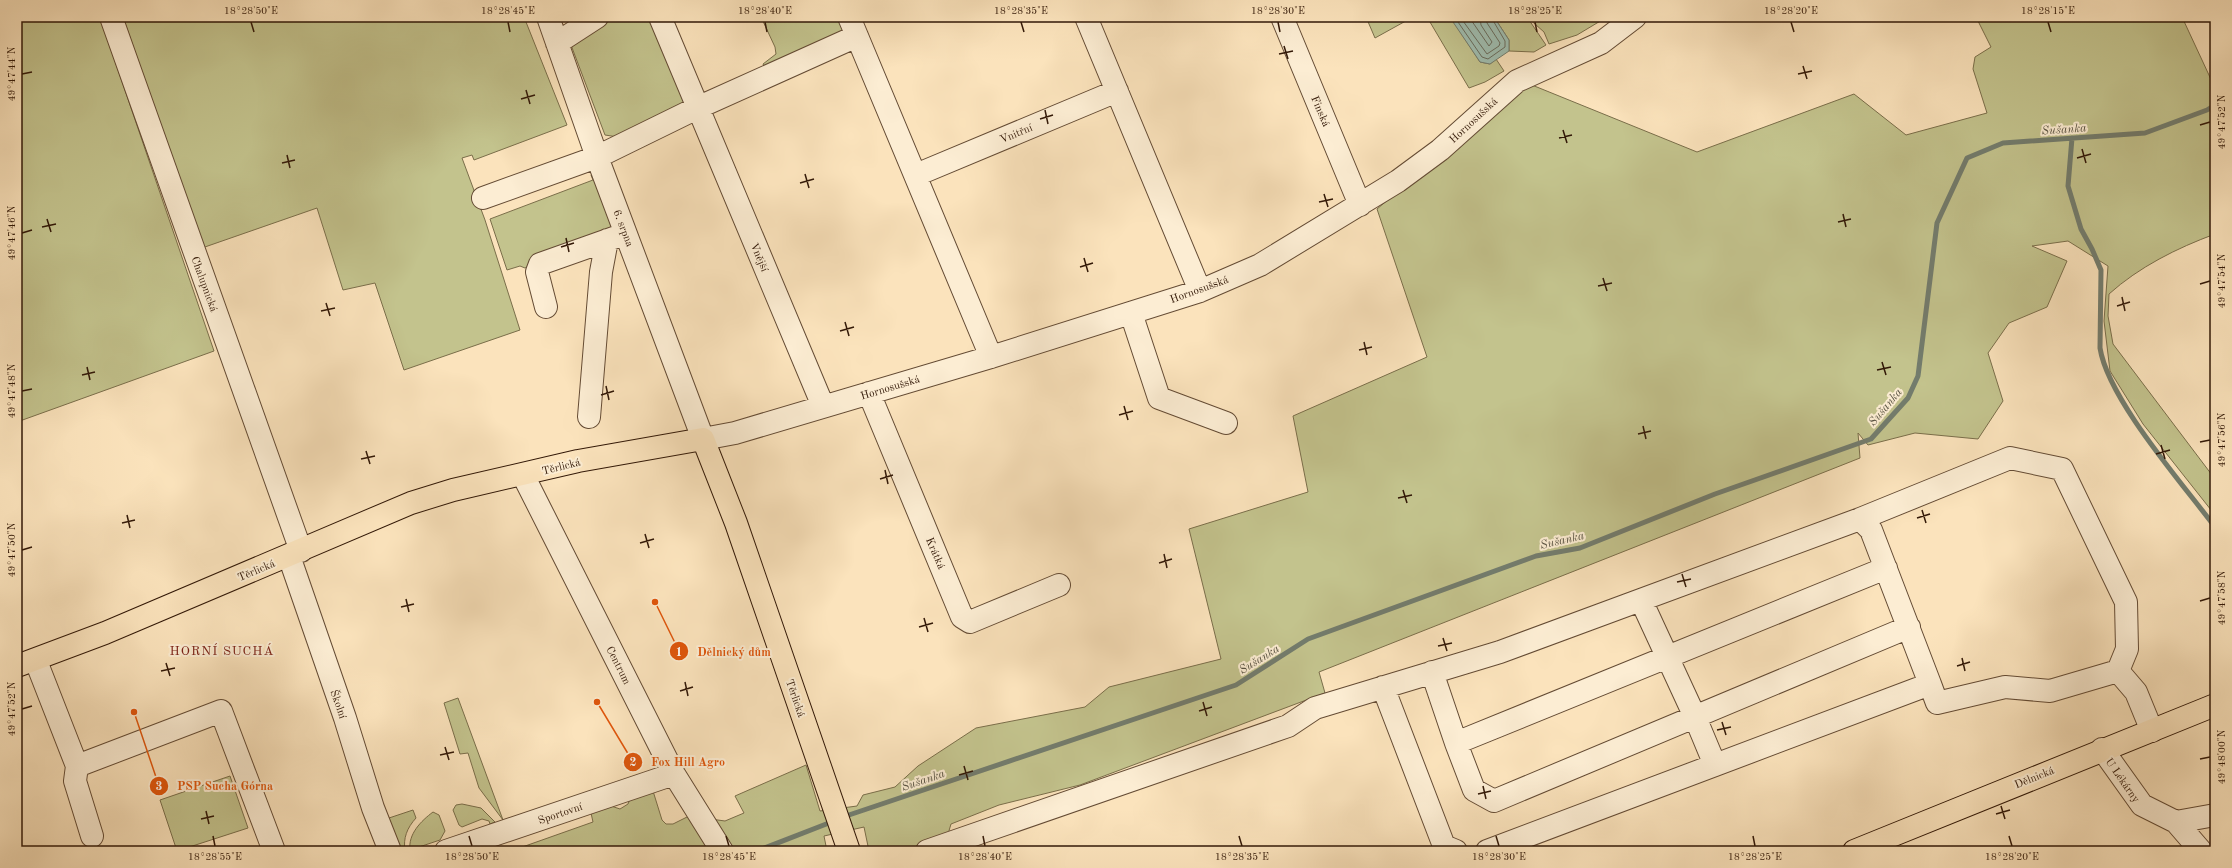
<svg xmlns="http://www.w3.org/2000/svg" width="2232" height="868" viewBox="0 0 2232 868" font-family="'Old Standard TT',serif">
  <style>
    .green { fill: #c3c38d; stroke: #7a6e4a }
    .water { fill: #9fbeb1; stroke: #737c6d }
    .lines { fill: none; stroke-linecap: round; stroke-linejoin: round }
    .shore { stroke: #686b5c; stroke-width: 1 }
    .stream { stroke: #737c6d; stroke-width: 5 }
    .minor-casing { stroke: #644b34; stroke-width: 24 }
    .major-casing { stroke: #321807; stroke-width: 24 }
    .minor { stroke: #fcedd3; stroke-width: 22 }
    .major { stroke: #fbe3bc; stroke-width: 22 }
    .ticks { fill: none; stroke: #321807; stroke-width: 1.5 }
    .labels { text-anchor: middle; stroke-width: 4; stroke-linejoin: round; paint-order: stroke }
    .street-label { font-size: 11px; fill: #321807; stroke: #fcedd3 }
    .water-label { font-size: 12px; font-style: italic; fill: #585242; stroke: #fcedd3 }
    .quarter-label { font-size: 13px; letter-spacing: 1px; fill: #7a1f14; stroke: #fcedd3 }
    .leader { fill: none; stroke: #df560c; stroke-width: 1.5 }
    .callout-dot { fill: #df560c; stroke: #fcedd3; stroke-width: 1.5 }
    .mark-label { font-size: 12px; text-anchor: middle; font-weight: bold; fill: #fff }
    .callout-label { font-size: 12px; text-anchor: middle; font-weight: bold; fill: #df560c; stroke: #fcedd3; stroke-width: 4; stroke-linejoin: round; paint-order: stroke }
    .neatline { fill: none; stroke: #321807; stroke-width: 1.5 }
    .ticks-label { font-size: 10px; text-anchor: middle; fill: #321807 }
  </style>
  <rect width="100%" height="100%" fill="#fbe3bc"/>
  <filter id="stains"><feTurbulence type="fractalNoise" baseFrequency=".005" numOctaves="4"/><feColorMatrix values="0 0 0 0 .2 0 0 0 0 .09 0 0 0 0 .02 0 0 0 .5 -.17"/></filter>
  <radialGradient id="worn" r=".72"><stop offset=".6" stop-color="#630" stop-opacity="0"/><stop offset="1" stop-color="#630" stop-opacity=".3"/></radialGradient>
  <path class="green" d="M17 17H100L214 351 17 422Z
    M123 17H524L567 125 474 160 472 155 462 158 485 220 520 330 404 370 375 283 343 290 317 208 202 248Z
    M609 17H653L686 102 618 137 605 135 571 45 578 33Z
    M761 17H844L843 35 766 71 763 64 776 54 775 47Z
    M1366 17H1413L1375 38Z
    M1427 17H1454V22L1480 62 1490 64 1496 59 1504 71 1485 82 1469 88Z
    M1494 17H1607L1577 35 1549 44 1544 32 1527 17 1546 45 1534 52 1509 51V40Z
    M1976 17H2182L2215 88V234C2177 248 2139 267 2109 294L2108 316 2113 344 2215 479V515L2143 424 2110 371 2104 321 2108 266 2068 241 2032 246 2067 261 2047 307 2009 323 1988 353 2003 401 1978 439 1915 433 1868 445 1858 433 1860 458 1319 672 1325 693 1080 785 999 805 951 824 943 851H869L864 827 824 836 827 851H511L593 822 591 813 611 806 620 809 628 804 630 799 653 791 662 820 666 824H673L689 816 725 821 744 813 735 796 806 765 820 811 857 806 863 795 895 787 918 766 976 728 1085 707 1109 687 1221 659 1189 529 1308 492 1293 416 1427 357 1377 209 1527 83 1697 152 1854 94 1906 135 1987 113 1973 69 1975 57 1991 47Z
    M596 174 614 223 611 231 525 268 520 266 507 270 490 219 593 180 591 175Z
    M458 698 503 820 479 788 468 753 460 754 444 703Z
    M230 776 248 828 177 851 160 800Z
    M462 804 481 808 495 822 490 824 489 821 482 819 462 827 459 825 453 810 456 805Z
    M413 810 416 818C407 828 403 838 405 851H396L386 819Z
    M433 812 439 815 445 831 440 840 410 850C408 834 421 821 433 812Z"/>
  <path class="water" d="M1454 17H1494L1509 40V51L1490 64 1480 62 1453 22Z"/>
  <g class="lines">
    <path class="shore" d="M1458 17V22L1482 57 1488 59 1505 47V41L1491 17
      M1463 17V21L1487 54 1499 46 1500 43 1487 23 1486 17
      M1469 17 1489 46 1492 42 1481 25 1480 17"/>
    <path class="stream" d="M2072 138 2068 186 2081 229 2092 249 2101 270 2100 348C2108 399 2182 483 2215 527
      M843 817 1236 685 1308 639 1536 556 1580 548 1715 494 1871 439 1908 398 1918 376 1937 223 1967 158 2003 143 2145 133 2207 110 2215 105
      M757 851 834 821"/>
    <g class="minor-casing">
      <path id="minor" d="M111 17 301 551
        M548 17 597 157 703 439 735 433 991 357 1200 291 1260 265 1398 181 1440 150 1517 81 1601 43 1635 17
        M660 17 823 406
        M849 17 991 357
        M1086 17 1200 291
        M1282 17 1360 205
        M557 43 597 17
        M916 175 1117 91
        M483 198 597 157 697 108 857 36
        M546 307 537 272 540 264 619 236
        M1131 313 1159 398 1226 423
        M869 393 962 617 970 622 1059 585
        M589 417 601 272 607 240
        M523 475 674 774 722 851
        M1860 519 2010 458 2062 469 2126 602 2127 649 2118 671 2050 691 2005 687 1937 703 1930 684
        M289 556 345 718 373 808 390 851
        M1886 568 1456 743 1474 790 1494 801 1909 627
        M1641 600 1695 717 1715 765
        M36 661 77 766 75 781 92 836
        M2118 671 2136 692 2152 731
        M1432 672 1456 743
        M1383 687 1444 846 1456 851
        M2102 749 2142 805 2176 822 2215 815
        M77 766 221 711 274 851
        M2176 822 2201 851
        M446 851 674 774
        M927 851 1288 726 1315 708 1500 652 1860 519 1871 530 1930 684 1487 851"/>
    </g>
    <g class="major-casing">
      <path id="major" d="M17 666 105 633 411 503 453 490 578 461 703 439 736 523 849 851
        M1854 851 2215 705"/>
    </g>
    <use href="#minor" class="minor"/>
    <use href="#major" class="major"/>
  </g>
  <path class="ticks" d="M251 22 254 32M508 22 510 32M765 22 767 32M1021 22 1024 32M1278 22 1280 32M1535 22 1537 32M1791 22 1794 32M2048 22 2051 32M1284 46 1288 59M1279 54 1293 51M1803 66 1807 79M22 74 32 72M1798 74 1812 71M526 90 530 104M521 99 535 95M1045 110 1048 124M1040 119 1053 115M2200 125 2210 122M1563 130 1567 143M1559 138 1572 135M2082 149 2086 163M287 155 290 168M2077 158 2091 154M282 163 295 160M805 174 809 188M800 183 814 179M1324 194 1328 207M1319 202 1333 199M1843 214 1846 227M47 219 51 232M1838 222 1851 219M42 227 56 224M22 233 32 230M566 238 569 252M561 247 574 243M1084 258 1088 272M1080 267 1093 263M1603 278 1607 291M2200 284 2210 281M1598 286 1612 283M2122 297 2125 311M326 303 330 316M2117 306 2130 302M321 311 335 308M845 322 849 336M840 331 854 327M1364 342 1367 355M1359 350 1372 347M1882 362 1886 375M87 367 90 380M1877 370 1891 367M82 375 95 372M606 386 609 400M22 391 32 389M601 395 614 391M1124 406 1128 420M1119 415 1133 411M1643 426 1646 439M1638 434 1651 431M2200 442 2210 440M2161 445 2165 459M366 451 370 464M2156 454 2170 450M361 459 375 456M885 470 888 484M880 479 893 475M1403 490 1407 503M1398 498 1412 495M1922 510 1926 523M127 515 130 528M1917 518 1930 514M122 523 135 520M645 534 649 548M640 543 654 539M22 550 32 547M1164 554 1167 568M1159 563 1172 559M1682 574 1686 587M1677 582 1691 579M406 599 409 612M2200 601 2210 598M401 607 414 604M924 618 928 632M919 627 933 623M1443 638 1447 651M1438 646 1452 643M1962 658 1965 671M166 663 170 676M1957 666 1970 662M161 671 175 668M685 682 688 696M680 691 693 687M1203 702 1207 716M22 709 32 706M1199 711 1212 707M1722 722 1726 735M1717 730 1731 727M445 747 449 760M440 755 454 752M2200 759 2210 757M964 766 968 780M959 775 973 771M1483 786 1486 799M1478 794 1491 791M2001 806 2005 819M206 811 209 824M1996 814 2010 810M201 819 214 816M213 836 215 846M469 836 472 846M726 836 729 846M983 836 985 846M1239 836 1242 846M1496 836 1499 846M1753 836 1755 846M2009 836 2012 846"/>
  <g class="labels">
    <g class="street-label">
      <text transform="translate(1321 111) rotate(67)" y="4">Finská</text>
      <text transform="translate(1473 120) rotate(-43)" y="4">Hornosušská</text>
      <text transform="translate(1016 133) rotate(-23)" y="4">Vnitřní</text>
      <text transform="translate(624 228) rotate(69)" y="4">6. srpna</text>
      <text transform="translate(760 257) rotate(67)" y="4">Vnější</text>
      <text transform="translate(205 284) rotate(70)" y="4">Chalupnická</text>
      <text transform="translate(1199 289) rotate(-20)" y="4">Hornosušská</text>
      <text transform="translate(890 387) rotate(-17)" y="4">Hornosušská</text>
      <text transform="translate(561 466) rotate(-14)" y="4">Těrlická</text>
      <text transform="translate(936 553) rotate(67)" y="4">Krátká</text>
      <text transform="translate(256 570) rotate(-23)" y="4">Těrlická</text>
      <text transform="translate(619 665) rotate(63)" y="4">Centrum</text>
      <text transform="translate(796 698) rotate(71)" y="4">Těrlická</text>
      <text transform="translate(339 704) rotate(71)" y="4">Školní</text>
      <text transform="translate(2034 777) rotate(-22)" y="4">Dělnická</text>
      <text transform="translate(2123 780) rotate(55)" y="4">U Lékárny</text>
      <text transform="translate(560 813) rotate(-19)" y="4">Sportovní</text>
    </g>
    <g class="water-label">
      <text transform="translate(2064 129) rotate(-4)" y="4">Sušanka</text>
      <text transform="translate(1885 407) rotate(-50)" y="4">Sušanka</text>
      <text transform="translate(1562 540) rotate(-13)" y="4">Sušanka</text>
      <text transform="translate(1259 659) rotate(-32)" y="4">Sušanka</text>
      <text transform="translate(923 780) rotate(-19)" y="4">Sušanka</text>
    </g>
    <g class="quarter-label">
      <text x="222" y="655">HORNÍ SUCHÁ</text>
    </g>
  </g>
  <path class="leader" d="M655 602L679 651M597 702L633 762M134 712L159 786"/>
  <g class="callout-dot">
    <circle cx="655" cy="602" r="4"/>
    <circle cx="597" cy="702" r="4"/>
    <circle cx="134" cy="712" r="4"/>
    <circle cx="679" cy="651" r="10"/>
    <circle cx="633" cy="762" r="10"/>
    <circle cx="159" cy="786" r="10"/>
  </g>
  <g class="mark-label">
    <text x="679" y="656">1</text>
    <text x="633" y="766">2</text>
    <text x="159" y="790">3</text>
  </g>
  <g class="callout-label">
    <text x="734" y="656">Dělnický dům</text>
    <text x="688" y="766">Fox Hill Agro</text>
    <text x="225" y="790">PSP Sucha Górna</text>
  </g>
  <rect width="2232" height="868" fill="none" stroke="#fbe3bc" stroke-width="44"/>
  <rect x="22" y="22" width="2188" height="824" class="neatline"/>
  <g class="ticks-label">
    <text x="251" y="14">18°28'50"E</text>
    <text x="508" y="14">18°28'45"E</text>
    <text x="765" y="14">18°28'40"E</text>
    <text x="1021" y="14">18°28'35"E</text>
    <text x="1278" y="14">18°28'30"E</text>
    <text x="1535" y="14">18°28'25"E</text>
    <text x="1791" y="14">18°28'20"E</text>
    <text x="2048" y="14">18°28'15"E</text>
    <text transform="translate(11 74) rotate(-90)" y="4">49°47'44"N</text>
    <text transform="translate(2221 122) rotate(-90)" y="4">49°47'52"N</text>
    <text transform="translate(11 233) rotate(-90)" y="4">49°47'46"N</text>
    <text transform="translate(2221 281) rotate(-90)" y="4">49°47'54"N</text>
    <text transform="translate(11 391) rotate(-90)" y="4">49°47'48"N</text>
    <text transform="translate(2221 440) rotate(-90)" y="4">49°47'56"N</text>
    <text transform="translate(11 550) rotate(-90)" y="4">49°47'50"N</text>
    <text transform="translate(2221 598) rotate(-90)" y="4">49°47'58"N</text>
    <text transform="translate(11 709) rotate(-90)" y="4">49°47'52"N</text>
    <text transform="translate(2221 757) rotate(-90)" y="4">49°48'00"N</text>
    <text x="215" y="860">18°28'55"E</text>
    <text x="472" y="860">18°28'50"E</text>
    <text x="729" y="860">18°28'45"E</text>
    <text x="985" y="860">18°28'40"E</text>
    <text x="1242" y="860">18°28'35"E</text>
    <text x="1499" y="860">18°28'30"E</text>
    <text x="1755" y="860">18°28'25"E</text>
    <text x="2012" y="860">18°28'20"E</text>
  </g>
  <rect width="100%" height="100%" filter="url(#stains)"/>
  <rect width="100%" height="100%" fill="url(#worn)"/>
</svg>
